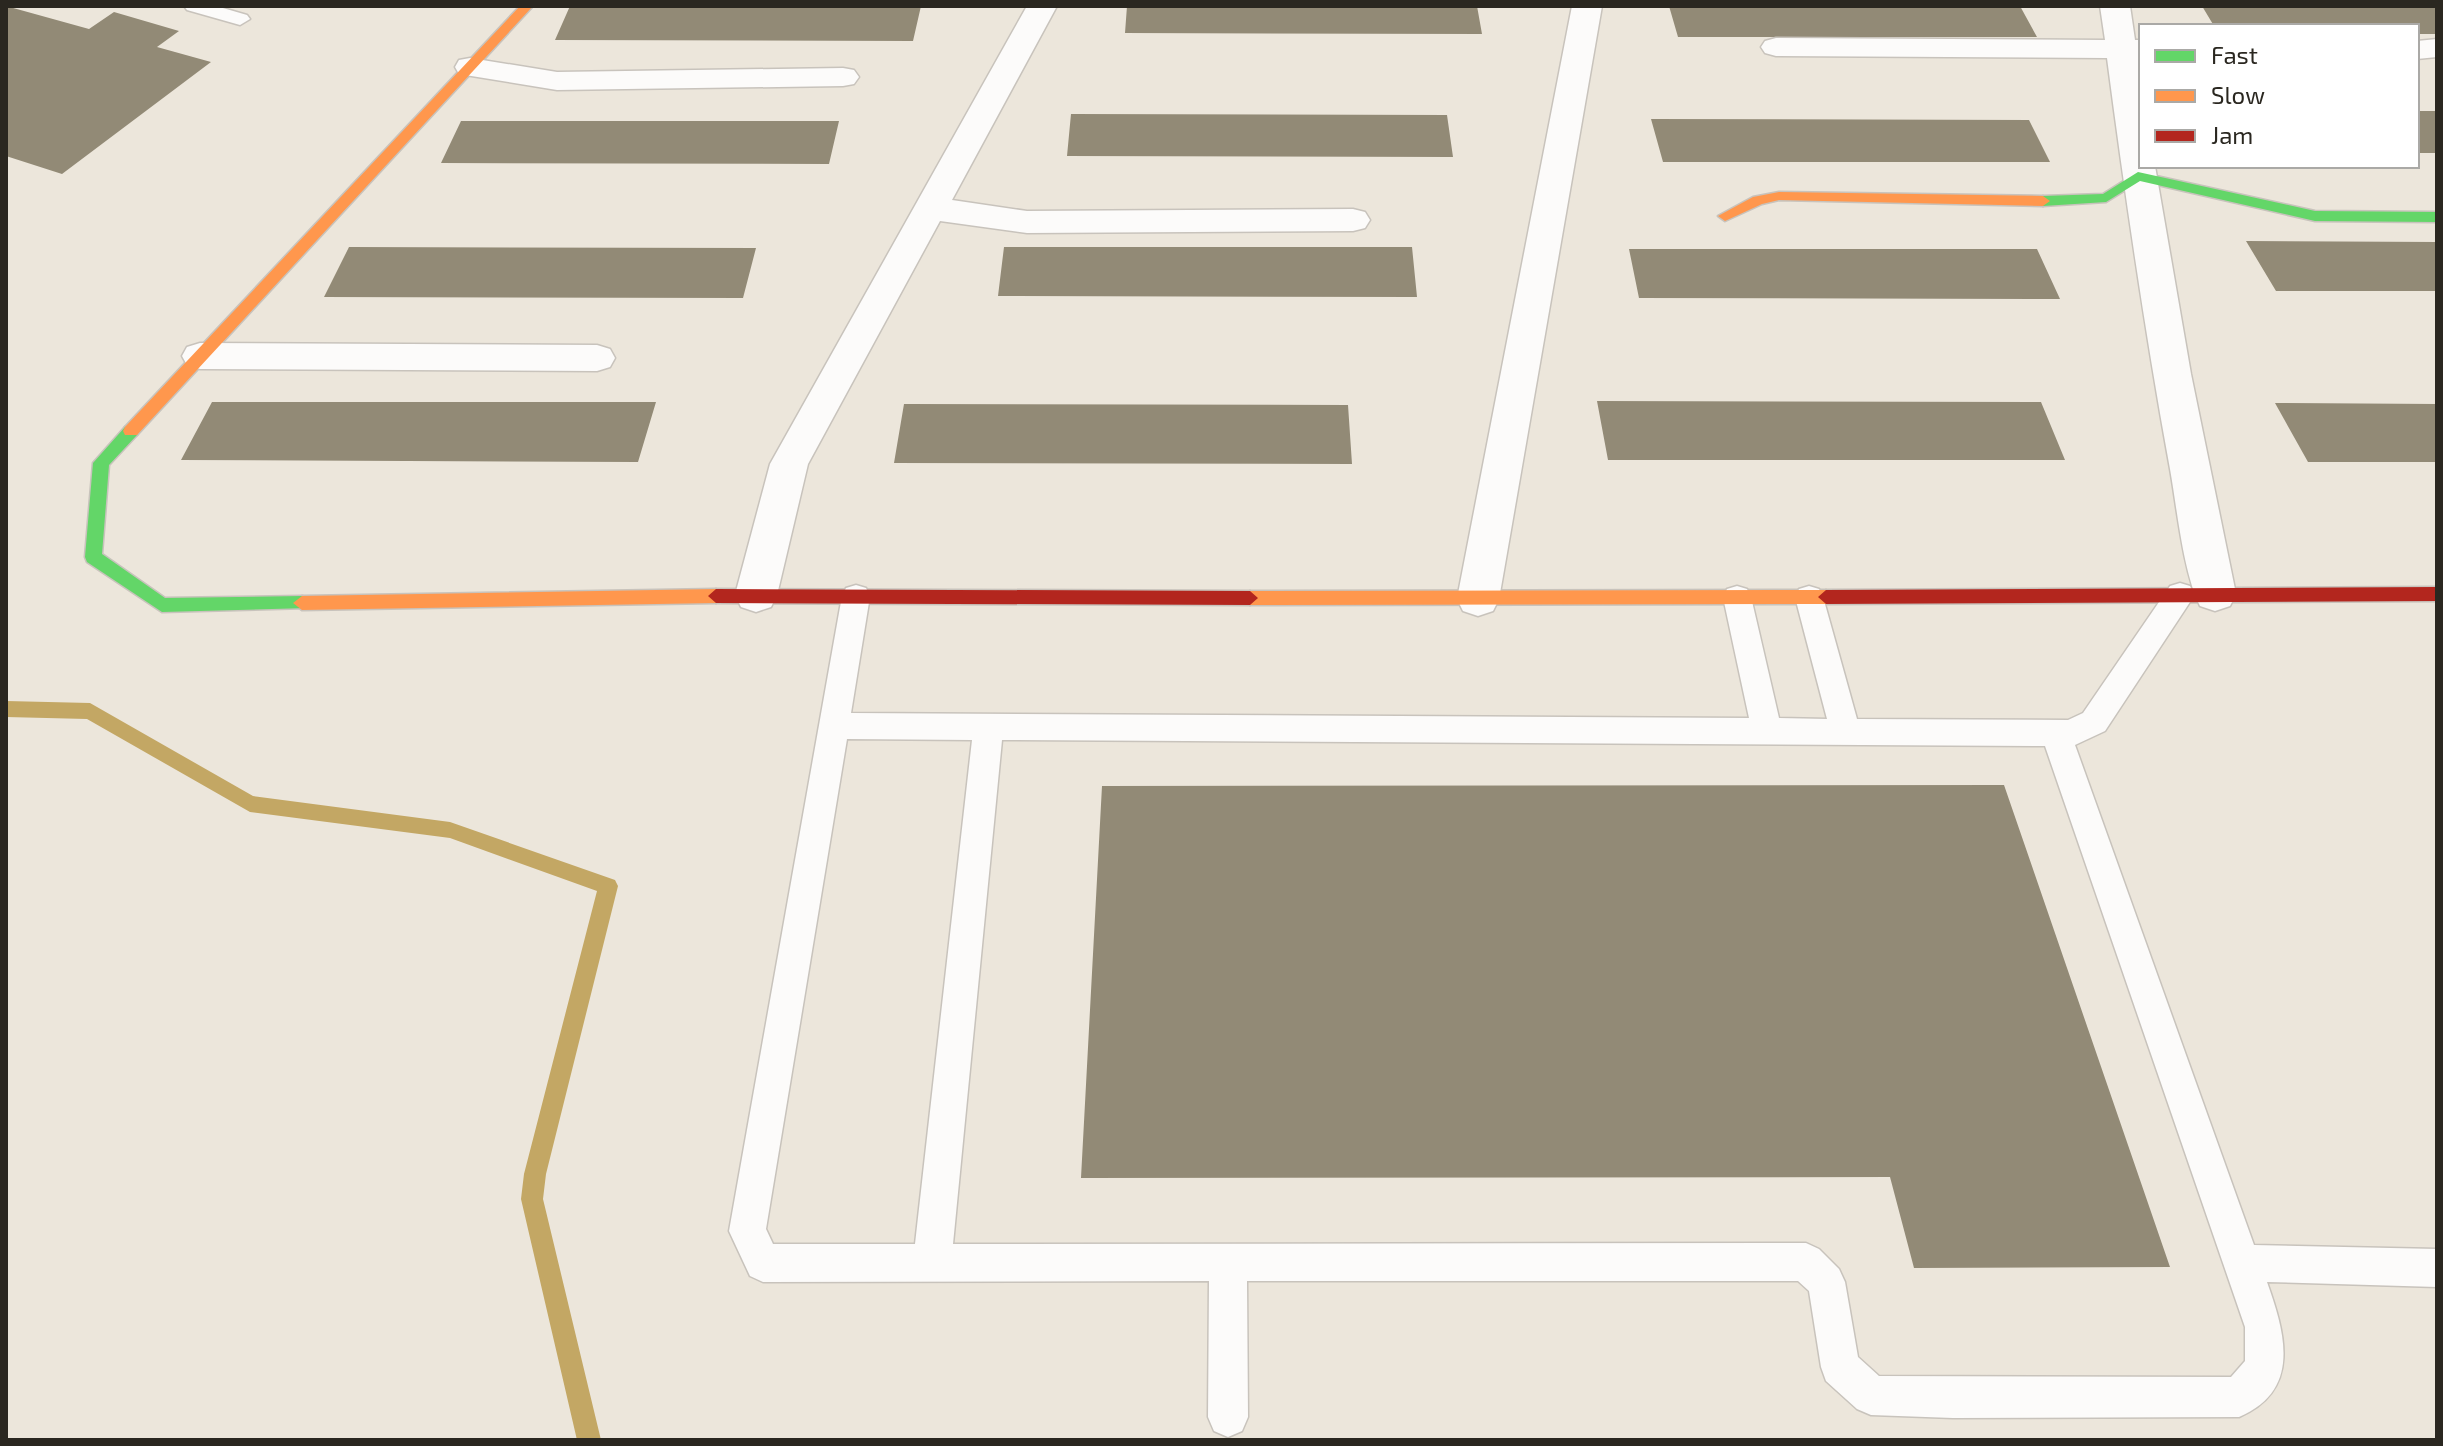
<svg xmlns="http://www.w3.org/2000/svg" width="2443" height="1446" viewBox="0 0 2443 1446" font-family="'Exo 2',sans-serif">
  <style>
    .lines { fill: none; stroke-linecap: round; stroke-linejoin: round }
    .stream { fill: #c3a764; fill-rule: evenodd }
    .building { fill: #928a76 }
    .lane-casing { stroke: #c8c3bc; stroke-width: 3 }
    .street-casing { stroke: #c8c3bc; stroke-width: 3 }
    .fast-casing { stroke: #c8c3bc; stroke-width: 3 }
    .slow-casing { stroke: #c8c3bc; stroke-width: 3 }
    .jam-casing { stroke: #c8c3bc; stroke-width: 3 }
    .lane { fill: #fcfbfa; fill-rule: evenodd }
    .street { fill: #fcfbfa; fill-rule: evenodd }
    .fast { fill: #63d668; fill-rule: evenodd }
    .slow { fill: #ff974d; fill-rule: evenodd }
    .jam { fill: #b3261e; fill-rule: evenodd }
  </style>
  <rect width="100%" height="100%" fill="#ece6db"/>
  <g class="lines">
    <path class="stream" d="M6 701 90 703 253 796 450 822 615 880 618 886 546 1174 543 1199 601 1440H577L521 1199 524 1174 597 891 450 838 250 812 87 719 6 717Z"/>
  </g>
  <path class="building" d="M6 6 89 29 114 12 179 31 157 47 211 62 62 174 6 156Z
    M570 6H921L913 41 555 40Z
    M1127 6H1477L1482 34 1125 33Z
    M1669 6H2020L2037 37H1678Z
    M2202 6H2437V34H2417V26H2214Z
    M2417 111H2437V153H2417Z
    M1071 114 1447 115 1453 157 1067 156Z
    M1651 119 2029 120 2050 162H1663Z
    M461 121H839L829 164 441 163Z
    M2246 241 2437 242V291H2276Z
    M349 247 756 248 743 298 324 297Z
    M1004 247H1412L1417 297 998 296Z
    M1629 249H2037L2060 299 1639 298Z
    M1597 401 2041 402 2065 460H1608Z
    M212 402H656L638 462 181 460Z
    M2275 403 2437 404V462H2308Z
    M904 404 1348 405 1352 464 894 463Z
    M2004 785 2170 1267 1914 1268 1890 1177 1081 1178 1102 786Z"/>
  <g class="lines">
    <g class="lane-casing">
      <path id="lane" d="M184 6H216L247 15 250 19 240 25 187 10Z
        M2180 583 2190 586 2194 594 2190 602 2105 731 2075 745 2254 1245 2437 1249V1287L2267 1282C2285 1333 2302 1390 2239 1417L1953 1418 1871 1415 1857 1409 1826 1381 1821 1367 1809 1291 1798 1281H1247L1248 1417 1242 1431 1228 1437 1214 1431 1208 1417 1209 1281 763 1282 750 1276 729 1231 842 596 846 588 856 585 866 588 870 596 851 713 1749 718 1723 597 1727 589 1737 586 1747 589 1751 597 1779 718 1827 719 1795 597 1799 589 1809 586 1819 589 1823 597 1857 719 2068 720 2083 713 2170 586ZM847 739 972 740 915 1244H773L766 1229ZM1002 740 2045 746 2245 1327V1361L2231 1377 1879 1376 1858 1357 1845 1282 1839 1269 1819 1249 1806 1243 953 1244Z"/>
    </g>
    <g class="street-casing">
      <path id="street" d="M1027 6H1057L952 200 1027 211 1353 209 1365 212 1370 220 1365 228 1353 231 1027 233 940 221 808 464 777 595 771 607 756 612 741 607 735 595 770 464Z
        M1572 6H1602L1499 599 1493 611 1478 616 1463 611 1457 599Z
        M2100 6H2130L2135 40H2141V58H2138L2141 78V166H2155L2191 374 2236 594 2230 606 2215 611 2200 606C2183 572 2177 508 2170 469 2145 333 2125 195 2107 58L1776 56 1765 53 1761 47 1765 41 1776 38 2105 40Z
        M2437 39V57L2417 59V41Z
        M470 58 557 72 843 68 854 70 859 77 854 84 843 86 557 90 459 74 455 67 459 60Z
        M200 343 597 345 610 349 615 358 610 367 597 371 200 369 187 365 182 356 187 347Z"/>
    </g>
    <g class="fast-casing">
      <path id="fast" d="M2138 172 2315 211 2437 212V222L2315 221 2140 181 2106 202 2043 206 2036 201 2043 196 2103 194Z
        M131 425 139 431 137 435 109 465 102 554 165 598 302 596 308 598 311 603 308 608 162 612 87 562 85 557 93 463 125 427Z"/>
    </g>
    <g class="slow-casing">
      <path id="slow" d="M520 6H533L137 435H125L123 431 125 427Z
        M1779 192 2043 196 2050 201 2043 206 1779 200 1762 204 1725 221 1718 216 1753 197Z
        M716 589 724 596 716 603 302 610 293 603 302 596Z
        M1826 590 1834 597 1826 604 1250 605 1242 598 1250 591Z"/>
    </g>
    <g class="jam-casing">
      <path id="jam" d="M2437 587V601L1826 604 1818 597 1826 590Z
        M716 589 1250 591 1258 598 1250 605 716 603 708 596Z"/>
    </g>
    <use href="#lane" class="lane"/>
    <use href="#street" class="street"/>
    <use href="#fast" class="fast"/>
    <use href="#slow" class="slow"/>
    <use href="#jam" class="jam"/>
  </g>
  <rect width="2443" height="1446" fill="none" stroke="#2a2720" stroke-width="16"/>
  <rect x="2139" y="24" width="280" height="144" fill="#ffffff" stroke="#aaa9a6" stroke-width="2"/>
  <rect x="2155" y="50" width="40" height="12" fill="#63d668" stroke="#aaa9a6" stroke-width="2"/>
  <text x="2211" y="64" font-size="24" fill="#2a2720">Fast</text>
  <rect x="2155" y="90" width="40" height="12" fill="#ff974d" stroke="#aaa9a6" stroke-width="2"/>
  <text x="2211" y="104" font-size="24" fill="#2a2720">Slow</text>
  <rect x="2155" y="130" width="40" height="12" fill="#b3261e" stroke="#aaa9a6" stroke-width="2"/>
  <text x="2211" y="144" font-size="24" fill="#2a2720">Jam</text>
</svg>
